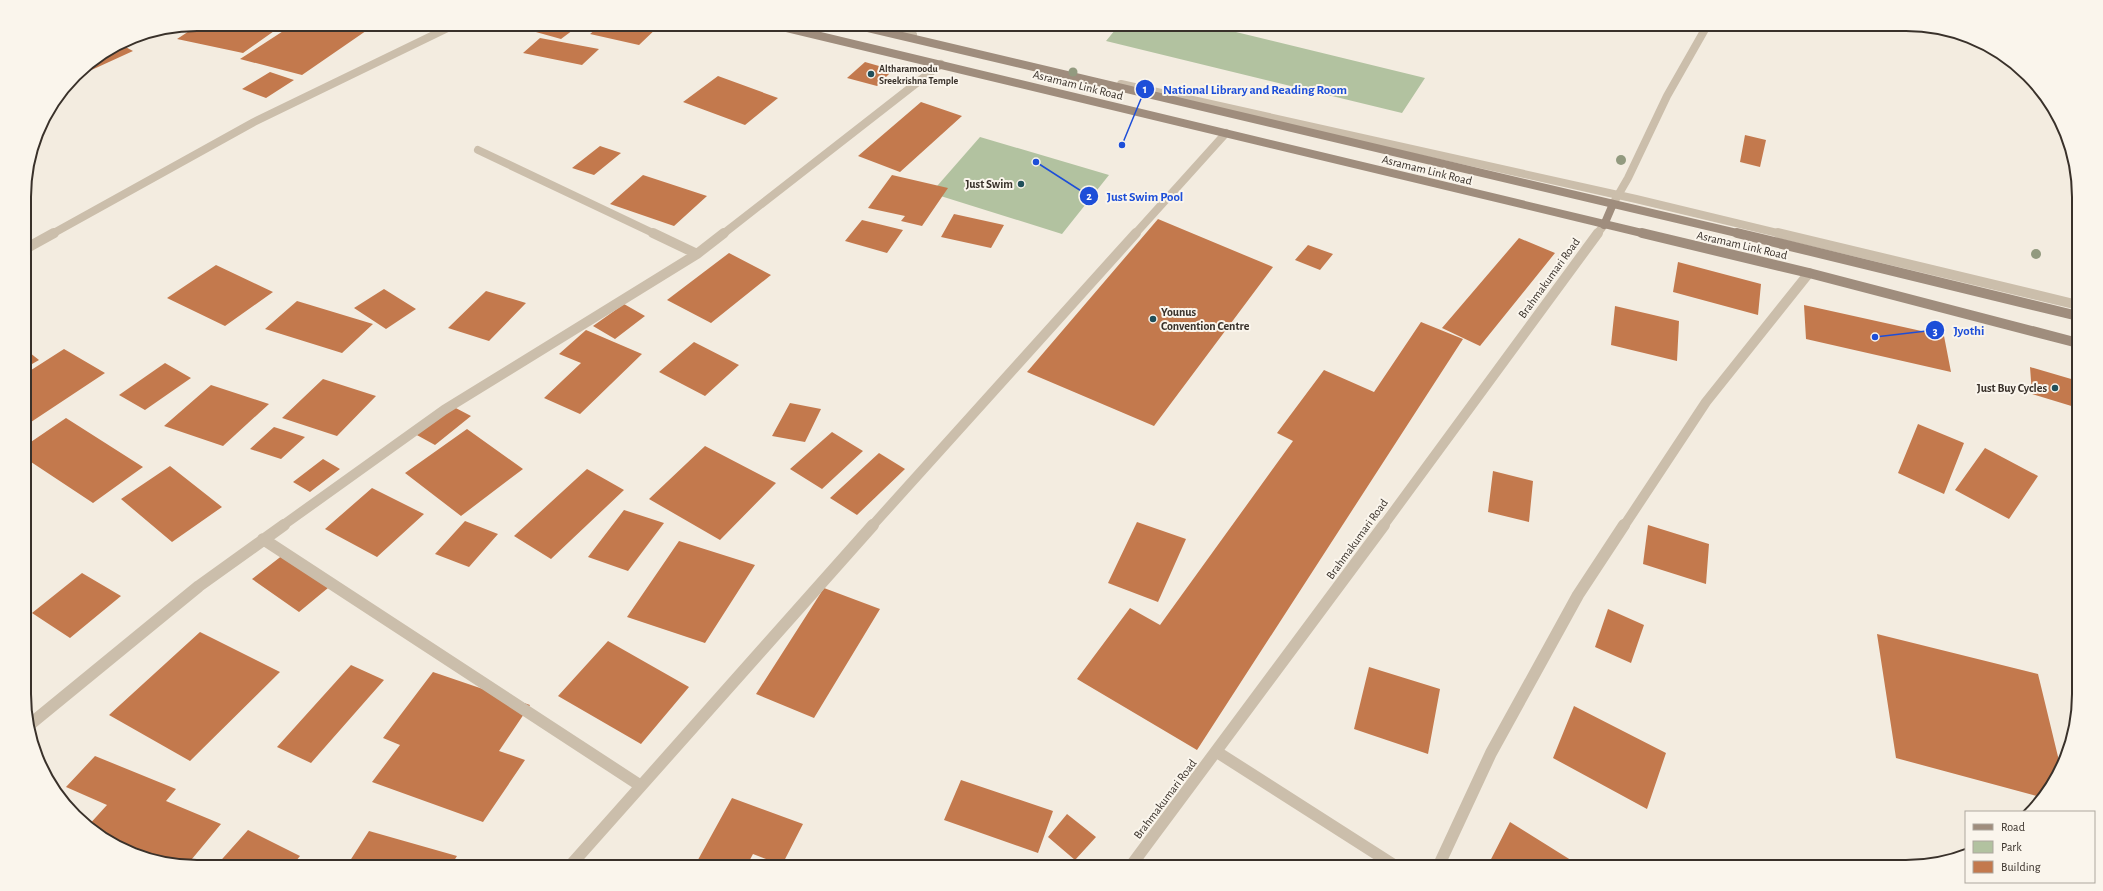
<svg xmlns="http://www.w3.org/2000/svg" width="2103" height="891" viewBox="0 0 2103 891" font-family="'Alegreya Sans',sans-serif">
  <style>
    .green { fill: #b2c2a0 }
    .building { fill: #c3794d }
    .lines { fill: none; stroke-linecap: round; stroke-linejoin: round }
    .service { stroke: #cbbeab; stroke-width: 8 }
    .pedestrian-far1 { stroke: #cbbeab; stroke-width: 8 }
    .pedestrian { stroke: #cbbeab; stroke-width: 10 }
    .minor-far2 { stroke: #cbbeab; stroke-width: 8 }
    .minor-far1 { stroke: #cbbeab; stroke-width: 10 }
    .minor { stroke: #cbbeab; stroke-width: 12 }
    .secondary-far1 { stroke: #9f8d7d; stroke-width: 8 }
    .secondary { stroke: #9f8d7d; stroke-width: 10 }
    .tree { fill: #929a7f }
    .poi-dot { fill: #204f5a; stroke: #faf5ec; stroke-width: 1.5 }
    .labels { text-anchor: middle; stroke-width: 4; stroke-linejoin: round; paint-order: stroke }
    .far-poi-label { font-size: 10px; font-weight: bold; fill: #39312a; stroke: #faf5ec; text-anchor: start }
    .street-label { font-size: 12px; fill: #39312a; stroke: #faf5ec }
    .poi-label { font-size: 12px; font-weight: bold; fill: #39312a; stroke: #faf5ec; text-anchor: end }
    .rim { fill: none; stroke: #39312a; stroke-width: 2 }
    .leader { fill: none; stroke: #1d4ed8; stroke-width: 1.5 }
    .callout-dot { fill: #1d4ed8; stroke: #faf5ec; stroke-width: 1.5 }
    .mark-label { font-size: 12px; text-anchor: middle; font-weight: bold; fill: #fff }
    .callout-label { font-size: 13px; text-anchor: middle; font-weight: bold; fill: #1d4ed8; stroke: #faf5ec; stroke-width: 4; stroke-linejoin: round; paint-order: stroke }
  </style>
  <rect width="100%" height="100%" fill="#f3ece0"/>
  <path class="green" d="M1120 24H1203L1425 78 1402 113 1106 41Z
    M980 137 1109 175 1062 234 931 193Z"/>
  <path class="building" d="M200 24H284L243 53 177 39Z
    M294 24H376L302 75 240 59Z
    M507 24H581L561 39Z
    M602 24H661L639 45 590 34Z
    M540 38 599 49 582 65 523 53Z
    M120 44 133 51 74 78 83 67Z
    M865 62 893 70 877 86 847 78Z
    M270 72 294 80 266 98 242 89Z
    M718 76 778 98 745 125 683 102Z
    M921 102 962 116 900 172 858 156Z
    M1745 135 1766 140 1760 167 1740 162Z
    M600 146 621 153 594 175 572 168Z
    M643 175 707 196 674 226 610 204Z
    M892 175 948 188 922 226 901 221 905 216 868 208Z
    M954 214 1004 225 991 248 941 237Z
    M1158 219 1273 267 1154 426 1027 372Z
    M862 220 903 230 887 253 845 241Z
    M1519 238 1555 253 1480 346 1442 328Z
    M1308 245 1333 254 1320 270 1295 260Z
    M729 253 771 275 711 323 667 300Z
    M1678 262 1761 284 1758 315 1673 292Z
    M216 265 273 292 225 326 167 298Z
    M384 289 416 309 386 329 354 308Z
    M486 291 526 303 489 341 448 328Z
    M297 301 373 324 342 353 265 329Z
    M624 304 645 316 615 339 593 326Z
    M1804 305 1944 336 1951 372 1806 339Z
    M1615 306 1679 321 1677 361 1611 345Z
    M1421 322 1463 339 1197 750 1077 679 1130 608 1160 625 1293 441 1277 433 1324 370 1374 392Z
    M586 330 642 354 580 414 544 398 581 363 559 354Z
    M694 342 739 365 705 396 659 372Z
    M25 349 39 360 25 368Z
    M64 349 105 373 25 426V374Z
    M165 363 191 378 145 410 119 395Z
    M2030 367 2078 381V408L2032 394Z
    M323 379 376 396 337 436 282 418Z
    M211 385 269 404 223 446 164 426Z
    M790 403 821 409 805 442 772 436Z
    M450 405 471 416 435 445 415 434Z
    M66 418 143 467 93 503 25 458V446Z
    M1918 424 1964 443 1944 494 1898 473Z
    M274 427 305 437 281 459 250 449Z
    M467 429 523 469 461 516 405 473Z
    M832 432 863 451 822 489 790 469Z
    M705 446 776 483 720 540 649 499Z
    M1985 448 2038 476 2009 519 1955 490Z
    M879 453 905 469 857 515 830 498Z
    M323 459 340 469 310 492 293 482Z
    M170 466 222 507 172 542 121 499Z
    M587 469 624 490 551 559 514 536Z
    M1493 471 1533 481 1529 522 1488 512Z
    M372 488 424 514 377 557 325 529Z
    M624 510 664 523 628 571 588 557Z
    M465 521 498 534 469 567 435 554Z
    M1137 522 1186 539 1158 602 1108 583Z
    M1648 525 1709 544 1706 584 1643 564Z
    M679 541 755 565 705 643 627 617Z
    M288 551 334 583 299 612 252 579Z
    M82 573 121 596 70 638 32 613Z
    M824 588 880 609 814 718 756 694Z
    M1608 609 1644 625 1631 663 1595 647Z
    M200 632 280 672 190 761 109 715Z
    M1877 634 2038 674 2061 769 2044 798 1896 758Z
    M608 641 689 687 641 744 558 696Z
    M351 665 384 680 311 763 277 747Z
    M1369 667 1440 689 1428 754 1354 729Z
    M433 672 530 705 499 751 525 760 483 822 372 782 400 745 383 738Z
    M1574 706 1666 753 1647 809 1553 758Z
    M95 756 176 789 166 801 221 824 187 865 131 854 92 831 87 827 107 805 66 787Z
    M961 780 1053 811 1038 853 944 820Z
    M732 798 803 824 782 865 753 854 746 867H694Z
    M1067 814 1096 837 1075 860 1048 837Z
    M1510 822 1574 862 1571 867H1487Z
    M248 830 300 856 291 867H215Z
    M369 831 457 856 450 867H346Z"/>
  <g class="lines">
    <path class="service" d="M1613 204 1628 178 1667 96 1708 24"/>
    <path class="pedestrian-far1" d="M868 24 913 35
      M1121 84 1636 199 1782 234"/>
    <path class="pedestrian" d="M1778 233 2078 305"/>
    <path class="minor-far2" d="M478 150 655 234
      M52 234 254 122 456 24
      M723 234 941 64
      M1135 234 1226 133
      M1597 234 1604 225"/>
    <path class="minor-far1" d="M653 233 697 254
      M25 249 54 233
      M282 526 444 410 697 254 724 233
      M872 526 1136 233
      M1383 526 1598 233
      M1624 526 1706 402 1809 273"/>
    <path class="minor" d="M263 539 641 786
      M28 726 199 586 284 525
      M1217 752 1397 867
      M569 867 873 525
      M1130 867 1384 525
      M1438 867 1491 753 1578 595 1624 525"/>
    <path class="secondary-far1" d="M770 24 1646 234
      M851 24 1741 234
      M1604 225 1613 204"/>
    <path class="secondary" d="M1642 233 1809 273 2078 343
      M1737 233 2078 316"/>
  </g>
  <g class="tree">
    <circle cx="1073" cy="72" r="4.5"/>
    <circle cx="1621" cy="160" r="5"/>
    <circle cx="2036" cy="254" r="5"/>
  </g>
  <g class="poi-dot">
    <circle cx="871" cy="74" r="4"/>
    <circle cx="1021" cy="184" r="4"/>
    <circle cx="1153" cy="319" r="4"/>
    <circle cx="2055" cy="388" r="4"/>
  </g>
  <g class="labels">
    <g class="far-poi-label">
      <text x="879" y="72">Altharamoodu<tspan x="879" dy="12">Sreekrishna Temple</tspan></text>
    </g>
    <g class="street-label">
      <text transform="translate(1078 85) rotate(14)" y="4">Asramam Link Road</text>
      <text transform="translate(1427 170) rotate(14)" y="4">Asramam Link Road</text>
      <text transform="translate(1742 245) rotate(13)" y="4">Asramam Link Road</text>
      <text transform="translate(1549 278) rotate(-54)" y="4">Brahmakumari Road</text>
      <text transform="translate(1357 539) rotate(-54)" y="4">Brahmakumari Road</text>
      <text transform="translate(1165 799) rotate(-53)" y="4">Brahmakumari Road</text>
    </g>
    <g class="poi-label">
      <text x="1013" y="188">Just Swim</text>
      <text x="1161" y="316" text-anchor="start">Younus<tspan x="1161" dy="14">Convention Centre</tspan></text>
      <text x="2047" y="392">Just Buy Cycles</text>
    </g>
  </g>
  <path d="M0 0H2103V891H0ZM197 31H1906A166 166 0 0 1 2072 197V694A166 166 0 0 1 1906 860H197A166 166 0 0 1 31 694V197A166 166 0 0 1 197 31Z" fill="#faf5ec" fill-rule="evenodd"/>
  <path class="rim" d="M197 31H1906A166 166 0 0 1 2072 197V694A166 166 0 0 1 1906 860H197A166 166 0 0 1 31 694V197A166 166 0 0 1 197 31Z"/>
  <path class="leader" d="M1122 145L1145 89M1036 162L1089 196M1875 337L1935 330"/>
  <g class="callout-dot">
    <circle cx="1122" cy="145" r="4"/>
    <circle cx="1036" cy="162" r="4"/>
    <circle cx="1875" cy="337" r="4"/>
    <circle cx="1145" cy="89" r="10"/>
    <circle cx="1089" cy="196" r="10"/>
    <circle cx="1935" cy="330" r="10"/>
  </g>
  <g class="mark-label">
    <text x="1145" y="93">1</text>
    <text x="1089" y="200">2</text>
    <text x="1935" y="335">3</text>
  </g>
  <g class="callout-label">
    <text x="1255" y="94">National Library and Reading Room</text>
    <text x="1145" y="201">Just Swim Pool</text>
    <text x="1969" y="335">Jyothi</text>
  </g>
  <rect x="1965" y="811" width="130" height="72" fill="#faf5ec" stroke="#ada79e"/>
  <rect x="1973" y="824" width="20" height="6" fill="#9f8d7d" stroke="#ada79e"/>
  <text x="2001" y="831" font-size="12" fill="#39312a">Road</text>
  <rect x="1973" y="841" width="20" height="12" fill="#b2c2a0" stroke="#ada79e"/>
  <text x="2001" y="851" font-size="12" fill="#39312a">Park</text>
  <rect x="1973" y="861" width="20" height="12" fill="#c3794d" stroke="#ada79e"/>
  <text x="2001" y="871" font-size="12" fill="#39312a">Building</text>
</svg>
